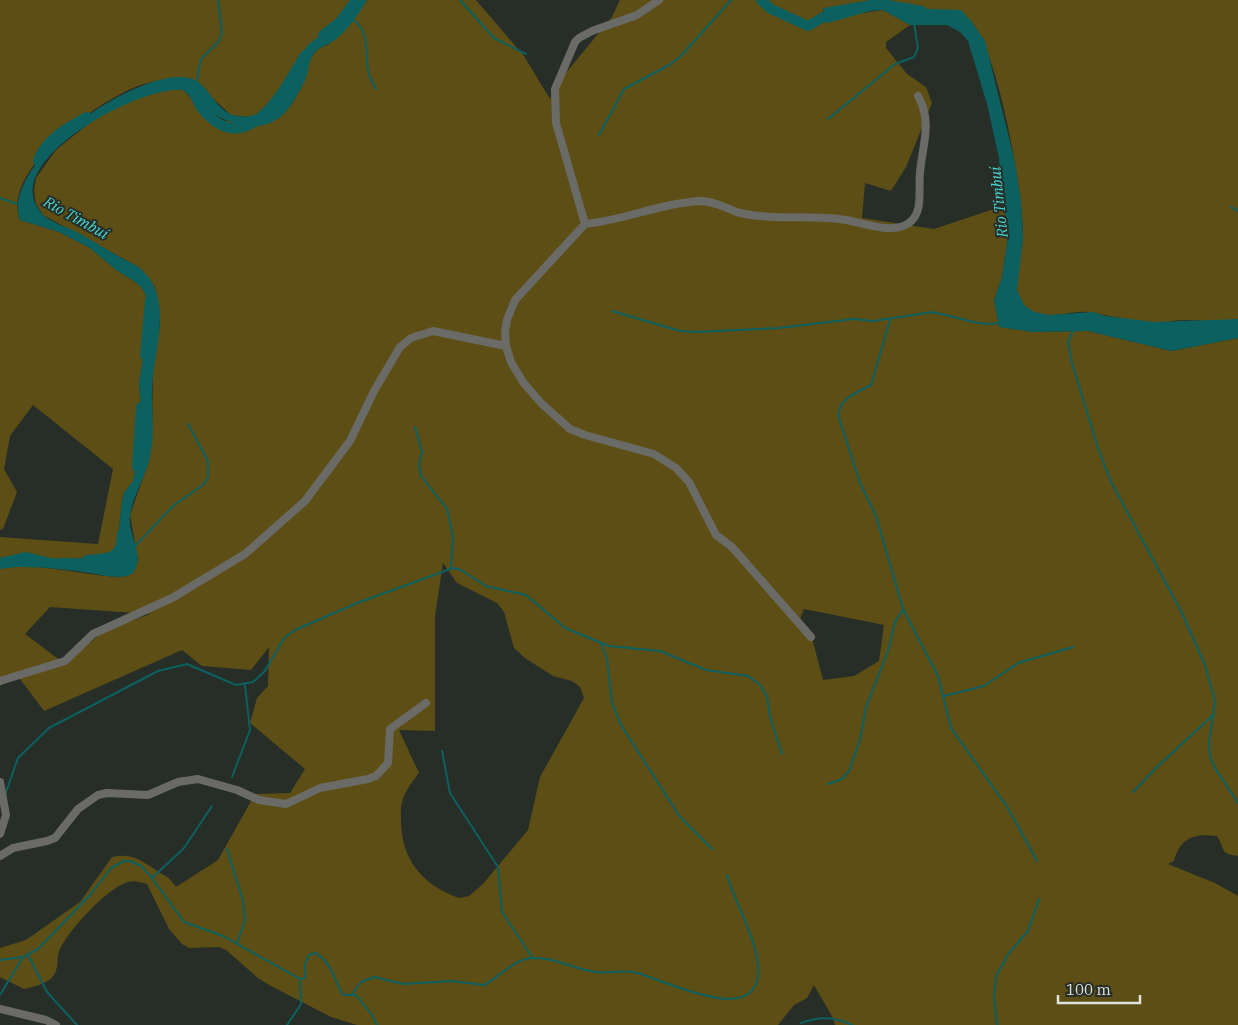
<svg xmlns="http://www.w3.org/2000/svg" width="1238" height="1025" viewBox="0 0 1238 1025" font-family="'IBM Plex Serif',serif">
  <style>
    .green { fill: #5c4e15; fill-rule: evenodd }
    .water { fill: #0c6160 }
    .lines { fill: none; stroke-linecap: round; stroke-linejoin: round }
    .stream { stroke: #0c6160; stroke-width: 2 }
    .river { stroke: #0c6160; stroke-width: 10 }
    .minor { stroke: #6a6b66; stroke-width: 8 }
    .labels { text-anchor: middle; stroke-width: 4; stroke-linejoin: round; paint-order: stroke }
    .water-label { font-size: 15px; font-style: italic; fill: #44d7d6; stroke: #272e27 }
  </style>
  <rect width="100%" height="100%" fill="#272e27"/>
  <path class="green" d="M0 0H357L343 20 303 52 297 70 274 102 269 109 259 114 248 117 231 115 190 78C173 78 157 80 141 85 101 98 0 170 20 220L59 232 90 248 116 270 134 281 142 288 146 296 149 321 139 383 143 433 133 482 124 493 122 501 119 528 121 550 114 557 25 561 0 559V537L98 544 113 469 33 405 10 436 4 469 17 492 3 529 0 530Z
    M367 0H476L524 56 550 99 555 86 612 17 620 0H871L823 9V19L883 10 910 25 886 42V48L907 74 926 87 932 103 906 167 891 191 865 183 862 218 934 229 1003 206 1009 230 1002 277 994 300 999 327 1033 332 1088 331 1171 351 1238 338V856C1219 854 1225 848 1217 836 1194 833 1180 838 1174 861L1168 864 1215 883 1238 896V1025H835L833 1018 814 985 807 998 794 1005 778 1025H357L331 1017 271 986 258 978 226 950 219 947 189 948 182 944 169 929 147 884C141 882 134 880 128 882 107 888 69 930 60 949 55 960 61 972 49 980 42 985 32 987 24 989L0 977V948L26 940 80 902 112 857C131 853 140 860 156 870 168 879 166 873 176 887L218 860 255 794 290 793 305 769 250 723 257 698 268 686 269 647 251 670 202 666 182 650 44 711 17 675 0 686V569C34 561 82 575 117 577L127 576 138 560 130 515 149 461 152 434 153 363 160 326 155 287 137 266 43 215 36 204 34 190 36 178 56 150 93 120 108 111 136 99 166 90H183L192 99 224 121 278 119 292 104 301 88 309 60 318 49 329 44 350 24ZM443 563 457 583 497 603 504 612 514 648 525 658 553 676 572 681 580 687 584 698 540 777 528 830 483 884 469 896 459 898C423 885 402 861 401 822 401 814 400 806 403 799 406 790 413 780 419 773L399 730 435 731V616ZM50 607 150 614 105 630 65 664 25 634ZM804 609 884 625 879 661 854 676 823 680 812 638 798 624Z
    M887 0H1238V319C1221 323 1202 320 1185 320 1175 320 1165 323 1155 322 1135 322 1114 317 1095 313 1073 307 1044 325 1025 306 1007 288 1023 257 1023 236 1023 191 999 54 971 21 950 0 912 20 887 0Z"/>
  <path class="water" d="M357 0H367C359 13 349 29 336 39 329 45 320 46 314 53 309 61 309 66 307 75 304 84 298 93 293 102 264 149 211 118 183 90 142 85 10 155 36 205 38 208 41 213 43 215 52 223 66 227 77 232 97 243 116 256 137 266 176 295 154 347 152 387 151 408 155 430 151 451 148 474 133 493 130 516 127 536 147 556 132 574 118 580 105 575 90 573 67 569 22 564 0 569V559C23 562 44 558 67 558 84 558 101 562 118 555L121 546 119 528 122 501 124 493 133 481 143 433 139 383 149 321 146 296 142 288 134 281 116 270 90 248 59 232 20 220C0 162 138 67 189 78 216 84 213 127 258 114 273 110 276 96 285 85 289 80 294 75 297 70 300 64 300 57 303 52 311 38 330 31 342 21 349 15 352 8 357 0Z
    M871 0H887L905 8 961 10 971 21 985 41 1014 158 1021 201 1023 238 1017 290 1024 305 1034 312 1049 315 1093 312 1105 316 1155 322 1238 319V338L1171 351 1088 331 1033 332 999 327 994 300 1002 277 1009 230 1003 206 999 158 987 104 968 41 960 32 947 25H910L883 10 870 11 828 23 821 21 825 16 823 8Z"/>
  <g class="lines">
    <path class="stream" d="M460 0 494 38 526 54
      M352 19C370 31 365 51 368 70 369 77 373 83 376 89
      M196 84 201 59 219 41 222 32 218 0
      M828 119 895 64 914 57 918 48 914 23
      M599 135 624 89 669 65 680 57 731 0
      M0 198 17 204
      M1231 207 1238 211
      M612 311 680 331 696 332 779 328 853 319 873 321 933 312 978 323 993 324 1000 322
      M890 320 871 385C858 392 836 399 839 418L860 483 876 516 903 609 938 676 951 728 1008 808 1037 861
      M1073 331 1068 342 1072 363 1098 448 1111 482 1181 611 1205 665 1215 701 1209 743 1210 756 1215 768 1238 803
      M415 427 422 452 419 465 421 476 447 509 453 536 451 568
      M135 546 174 505 203 485 208 478V461L188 424
      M601 643 607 659 612 703 621 725 680 817 712 849
      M944 696 984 686 1018 663 1073 647
      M442 751 450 793 498 867 502 912 532 957
      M232 777 250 730 245 685
      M828 784 842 779 849 771 860 740 866 707 888 651 895 622 903 609
      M1133 792 1157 767 1214 714
      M5 795 18 758 49 728 158 671 187 664 236 685 253 682 265 671 284 638 295 630 357 603 453 568 461 570 486 586 526 595 565 628 609 646 660 651 706 670 748 676 759 684 767 696 770 717 782 754
      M227 849 243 901 245 920 237 943
      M153 877 184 848 212 806
      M28 955 47 992 77 1025
      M0 960 23 957 38 949 90 895 111 868 124 861H130L141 866 152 878 184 922 223 936 300 979
      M300 979 305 978V964L309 955 315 953C329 959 335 979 341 992L344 995H356L372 1015 377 1025
      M352 994 361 982 374 977 403 984 451 981 484 985C500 977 513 959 532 958 553 957 574 969 595 972 609 974 623 969 637 973 667 981 752 1025 758 976 761 945 735 904 727 875
      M0 995 23 957
      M801 1023C819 1016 835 1016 852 1025
      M287 1025 301 1004 300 979
      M997 1025 994 997 996 976 1009 953 1028 931 1039 899"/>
    <path class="river" d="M761 0 771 9 808 26 834 11
      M887 5 922 11
      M323 35 340 22 356 0
      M192 90C196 96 198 104 203 110 248 162 284 90 305 55
      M38 161C45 139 68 127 87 117
      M145 355 150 300
      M137 467 141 407
      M87 560C108 558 122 560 122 534
      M0 563 26 557 50 563"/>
    <path class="minor" d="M659 0 637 15 592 31 579 38 575 42 555 89 556 123 585 224 515 300 507 320 505 332 506 346 511 362 523 382 541 403 570 429 585 435 654 454 676 468 689 482 716 535 732 547 811 637
      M585 224C625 220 661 203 701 201 715 201 727 209 740 213 775 221 811 214 846 220 865 223 891 235 909 223 924 212 918 190 920 173 922 146 933 122 918 96
      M0 681 65 661 93 634 172 598 245 554 305 501 350 441 374 391 400 347 411 338 433 331 506 346
      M0 782 6 815 0 834
      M0 856 13 848 47 841 55 838 78 809 98 795 107 793 148 795 178 782 198 779 237 790 259 800 286 804 320 788 368 779 376 776 388 763 390 729 426 703
      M0 1009 46 1020 56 1025"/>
  </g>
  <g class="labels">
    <g class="water-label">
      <text transform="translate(999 202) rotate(-96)" y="5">Rio Timbuí</text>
      <text transform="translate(76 218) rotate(29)" y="5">Rio Timbuí</text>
    </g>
  </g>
  <path d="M1058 995v8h82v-8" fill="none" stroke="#dfe4df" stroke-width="2.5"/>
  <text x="1066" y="995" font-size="15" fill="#dfe4df" stroke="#272e27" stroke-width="4" paint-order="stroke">100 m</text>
</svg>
